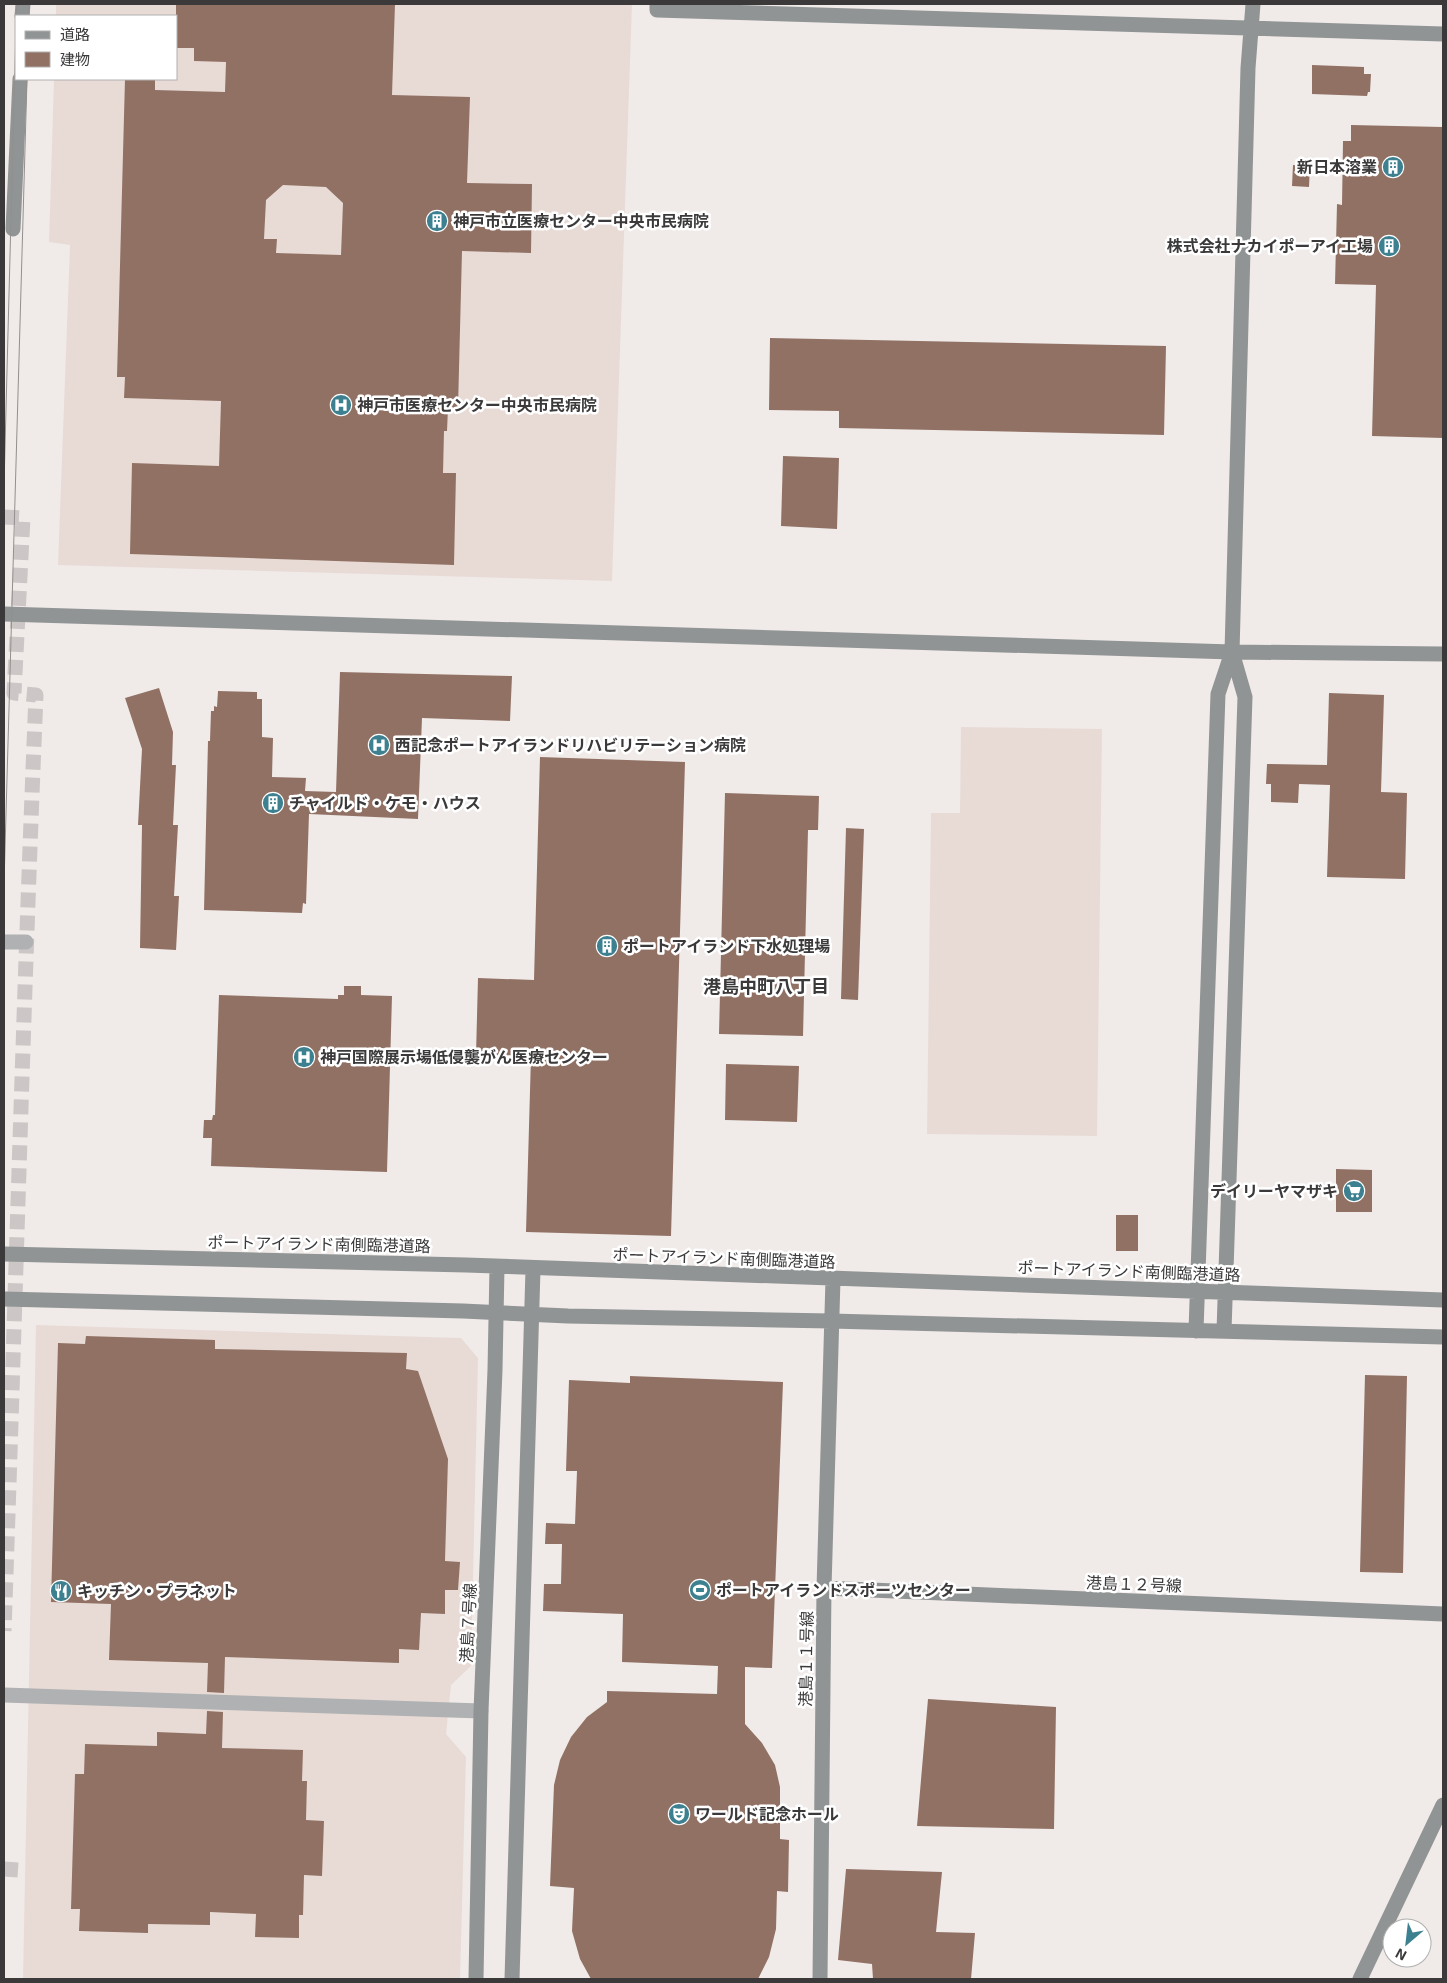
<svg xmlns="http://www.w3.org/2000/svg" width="1447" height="1983" viewBox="0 0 1447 1983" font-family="'Exo 2','Noto Sans JP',sans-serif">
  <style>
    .built { fill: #e8dbd6 }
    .building { fill: #917164; fill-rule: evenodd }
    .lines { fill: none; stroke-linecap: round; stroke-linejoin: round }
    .street-tunnel { stroke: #ccc7c6; stroke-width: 15; stroke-dasharray: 15 8; stroke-linecap: butt }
    .street { stroke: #afb1b2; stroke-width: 15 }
    .secondary { stroke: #919495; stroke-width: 15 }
    .tram { stroke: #928f8e; stroke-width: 1 }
    .labels { text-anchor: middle; stroke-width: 5; stroke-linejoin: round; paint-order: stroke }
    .poi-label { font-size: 16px; font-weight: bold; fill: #3b3939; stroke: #fff; text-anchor: start }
    .street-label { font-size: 16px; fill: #3b3939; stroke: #fff }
    .neighbourhood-label { font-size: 18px; font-weight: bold; fill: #3b3939; stroke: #fff }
  </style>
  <rect width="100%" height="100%" fill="#f0ebe9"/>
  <path class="built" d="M56 4H632L612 581 58 565 70 245 49 242 54 79H176V16H56Z
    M961 727 1102 729 1097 1136 927 1134 931 813H960Z
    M36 1325 461 1338 478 1358 471 1666 451 1685 446 1734 466 1757 460 1979H23Z"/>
  <path class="building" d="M176 4H395L392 95 470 97 467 183 532 184 531 253 462 251 458 408H448L447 431H444L443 473H456L454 565 130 554 132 463 219 466 221 401 124 398 125 377H117L125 79H155V90L225 92 226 62 194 61V48H176ZM283 185 326 187 343 203 341 255 276 253 277 239H264L266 200Z
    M1312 65 1364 67V74H1371L1370 92H1368L1367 96 1312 94Z
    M1351 125 1443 127V438L1372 436 1376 285 1335 284 1337 204 1342 205 1343 141H1351Z
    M1293 165 1310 166 1309 187 1292 186Z
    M770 338 1166 346 1164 435 839 428V411L769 410Z
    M783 456 839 458 837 529 781 526Z
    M340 672 512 676 510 721 422 718 418 819 309 814 306 904 303 903 302 913 204 910 208 741H210L211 711H214V706L217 707 218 691 257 692V699H262V737L273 738 272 777 306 778 305 791 336 792Z
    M159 688 173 732 172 765H176L173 825H178L174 896H179L176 950 140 948 142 825H138L142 749 125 698Z
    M1329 693 1384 695 1381 792 1407 793 1405 879 1327 877 1330 785 1299 784 1298 803 1271 802V784H1266L1267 764 1327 765Z
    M540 757 685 762 671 1236 526 1232 531 1056 476 1055 478 978 534 980Z
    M725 793 819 796 818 830H808L803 1036 719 1034Z
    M846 828 864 829 858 1000 841 999Z
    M344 986H361V995L392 996 387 1172 211 1166 212 1138H203L204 1120H212L213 1115H215L219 995 338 999V995H344Z
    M726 1064 799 1066 797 1122 725 1120Z
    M1336 1169 1372 1170V1212H1336Z
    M1116 1215H1138V1251H1116Z
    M86 1336 215 1340V1349L407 1353 406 1369 418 1371 448 1459 445 1561 460 1562 458 1590H445V1614L421 1613 419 1650 399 1649V1663L225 1657 224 1693 207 1692 208 1663 109 1660 111 1604 51 1602 58 1343 85 1344Z
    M1365 1375 1407 1376 1403 1573 1360 1572Z
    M630 1376 783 1382 772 1668 745 1667V1724L762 1743 775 1765 780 1787V1839L789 1840 788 1892 777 1891 776 1929 769 1957 758 1979H591L580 1959 572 1931 574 1888 550 1886 554 1785 560 1760 571 1737 587 1717 607 1702V1691L717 1694 718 1666 622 1662 623 1614 543 1611 544 1584H561L562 1544H545L546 1523 575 1524 577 1471H566L569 1380 630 1383Z
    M928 1699 1056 1707 1054 1829 917 1826Z
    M207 1711 223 1712 222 1748 303 1750 302 1781H307L306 1820 324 1821 322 1876 304 1875 303 1915H299V1938L255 1937 256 1914 210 1912V1925L148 1924V1933L79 1931 80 1909H71L75 1774H84L85 1744 157 1746V1732L206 1734Z
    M846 1869 942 1872 936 1932 975 1933 971 1979H873L872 1964 838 1960Z"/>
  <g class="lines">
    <path class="street-tunnel" d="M4 517 23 518 14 693 36 695C23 1007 15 1319 4 1631
      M4 1869 18 1870"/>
    <path class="street" d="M4 942H26
      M4 1695 481 1711"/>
    <path class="secondary" d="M657 4V10L1443 34
      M22 16 23 4
      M13 229 20 79
      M4 614 1232 652 1443 654
      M4 1254 466 1265 1443 1300
      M4 1299 463 1311 568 1316 831 1321 1443 1337
      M1196 1331 1218 694 1232 652 1248 68 1253 4
      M1224 1331 1245 697 1232 652
      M824 1588 1443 1614
      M476 1979 481 1711 495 1370 497 1267
      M512 1979 533 1269
      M820 1979 824 1588 833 1279
      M1360 1979 1443 1805"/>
    <path class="tram" d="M16 16 17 4
      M29 16V4
      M4 486 16 26
      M4 884 27 79"/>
  </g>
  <defs>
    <g id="building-disc" transform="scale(1.125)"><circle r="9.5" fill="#3d8090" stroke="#fff"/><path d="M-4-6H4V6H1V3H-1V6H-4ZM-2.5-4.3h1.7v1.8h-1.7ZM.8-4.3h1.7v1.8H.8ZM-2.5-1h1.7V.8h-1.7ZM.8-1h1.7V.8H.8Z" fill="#fff"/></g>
    <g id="hospital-disc" transform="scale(1.125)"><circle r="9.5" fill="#3d8090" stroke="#fff"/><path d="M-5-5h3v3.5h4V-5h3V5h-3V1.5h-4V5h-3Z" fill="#fff"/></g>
    <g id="supermarket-disc" transform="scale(1.125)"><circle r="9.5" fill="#3d8090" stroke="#fff"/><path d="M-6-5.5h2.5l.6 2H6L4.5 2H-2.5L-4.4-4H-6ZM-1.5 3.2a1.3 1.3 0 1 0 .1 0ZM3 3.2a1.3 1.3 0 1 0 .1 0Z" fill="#fff"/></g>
    <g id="stadium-disc" transform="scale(1.125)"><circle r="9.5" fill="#3d8090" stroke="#fff"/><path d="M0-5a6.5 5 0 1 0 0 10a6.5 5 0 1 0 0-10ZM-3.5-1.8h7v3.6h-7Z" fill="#fff"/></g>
    <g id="restaurant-disc" transform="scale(1.125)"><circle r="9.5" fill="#3d8090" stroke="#fff"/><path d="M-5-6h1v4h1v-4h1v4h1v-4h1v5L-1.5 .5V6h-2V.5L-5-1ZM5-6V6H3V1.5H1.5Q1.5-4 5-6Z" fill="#fff"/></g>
    <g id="theatre-disc" transform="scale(1.125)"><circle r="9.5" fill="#3d8090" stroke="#fff"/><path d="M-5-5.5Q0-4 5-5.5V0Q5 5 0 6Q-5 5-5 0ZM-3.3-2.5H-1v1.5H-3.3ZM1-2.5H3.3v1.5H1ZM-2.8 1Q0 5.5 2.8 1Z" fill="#fff"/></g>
  </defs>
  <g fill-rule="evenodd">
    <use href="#building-disc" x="1393" y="167"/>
    <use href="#building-disc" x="437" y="221"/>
    <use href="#building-disc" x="1389" y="246"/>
    <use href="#hospital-disc" x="341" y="405"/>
    <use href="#hospital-disc" x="379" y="745"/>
    <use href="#building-disc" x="273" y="803"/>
    <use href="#building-disc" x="607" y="946"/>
    <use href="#hospital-disc" x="304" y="1057"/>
    <use href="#supermarket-disc" x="1354" y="1191"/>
    <use href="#stadium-disc" x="700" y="1590"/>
    <use href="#restaurant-disc" x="61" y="1591"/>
    <use href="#theatre-disc" x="679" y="1814"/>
  </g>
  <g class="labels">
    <g class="poi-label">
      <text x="1377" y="173" text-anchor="end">新日本溶業</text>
      <text x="453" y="227">神戸市立医療センター中央市民病院</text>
      <text x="1373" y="252" text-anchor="end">株式会社ナカイポーアイ工場</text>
      <text x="357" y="411">神戸市医療センター中央市民病院</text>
      <text x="395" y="751">西記念ポートアイランドリハビリテーション病院</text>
      <text x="289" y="809">チャイルド・ケモ・ハウス</text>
      <text x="623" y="952">ポートアイランド下水処理場</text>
      <text x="320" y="1063">神戸国際展示場低侵襲がん医療センター</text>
      <text x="1338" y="1197" text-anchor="end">デイリーヤマザキ</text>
      <text x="716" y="1596">ポートアイランドスポーツセンター</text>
      <text x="77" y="1597">キッチン・プラネット</text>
      <text x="695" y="1820">ワールド記念ホール</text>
    </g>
    <g class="street-label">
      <text transform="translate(319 1244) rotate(1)" y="6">ポートアイランド南側臨港道路</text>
      <text transform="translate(724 1258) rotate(2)" y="6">ポートアイランド南側臨港道路</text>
      <text transform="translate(1129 1271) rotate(2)" y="6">ポートアイランド南側臨港道路</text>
      <text transform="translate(1134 1584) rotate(2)" y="6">港島１２号線</text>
      <text transform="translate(468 1623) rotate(-87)" y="6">港島７号線</text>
      <text transform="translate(806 1659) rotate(-89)" y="6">港島１１号線</text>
    </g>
    <g class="neighbourhood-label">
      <text x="766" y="993">港島中町八丁目</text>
    </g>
  </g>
  <rect width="1447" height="1983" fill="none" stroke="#3b3939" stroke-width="10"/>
  <rect x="15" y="15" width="162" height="65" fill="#ffffff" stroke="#b1b0b0"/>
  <rect x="25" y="31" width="25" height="8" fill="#919495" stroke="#b1b0b0"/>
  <text x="60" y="40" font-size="15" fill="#3b3939">道路</text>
  <rect x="25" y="52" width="25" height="15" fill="#917164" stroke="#b1b0b0"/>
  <text x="60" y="65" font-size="15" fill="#3b3939">建物</text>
  <g transform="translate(1407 1943) rotate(208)"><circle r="24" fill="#ffffff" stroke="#b1b0b0"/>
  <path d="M0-4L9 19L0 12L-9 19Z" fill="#3d8090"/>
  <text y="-8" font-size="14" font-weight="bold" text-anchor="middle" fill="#3b3939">N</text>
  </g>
</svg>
